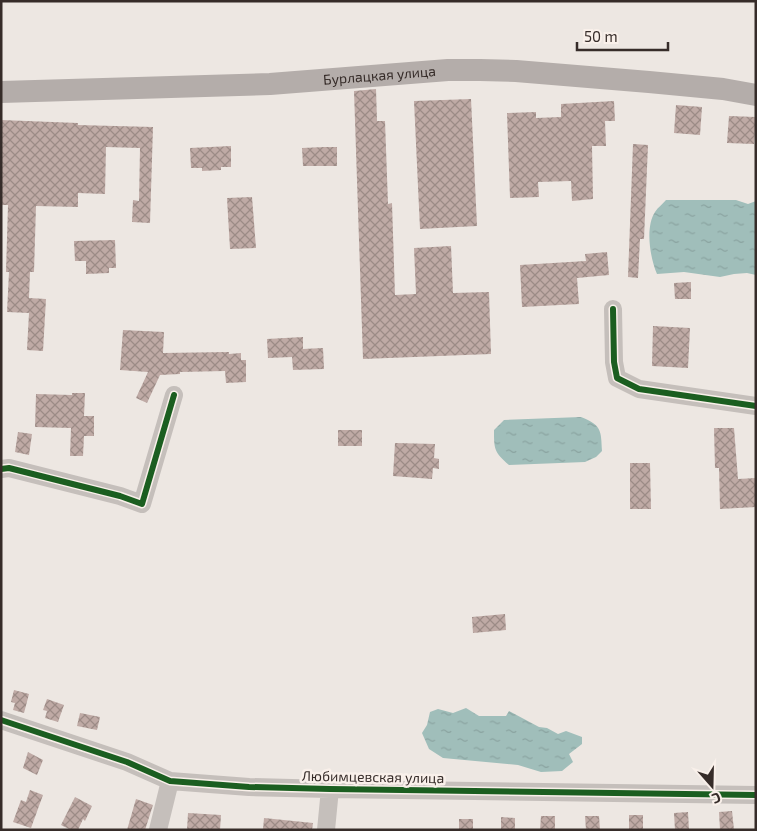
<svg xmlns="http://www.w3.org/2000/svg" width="757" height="831" viewBox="0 0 757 831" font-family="'Exo 2',sans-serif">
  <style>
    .water { fill: url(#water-ripples) }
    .building { fill: url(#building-cross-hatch) }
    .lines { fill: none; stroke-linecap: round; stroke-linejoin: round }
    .minor { stroke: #c5bfbb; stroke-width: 18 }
    .major { stroke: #b4adaa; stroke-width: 22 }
    .cycleway-casing { stroke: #f9f0ea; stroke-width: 9 }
    .cycleway { stroke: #1b5e20; stroke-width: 6 }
    .labels { text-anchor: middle; stroke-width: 5; stroke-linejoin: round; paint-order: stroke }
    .street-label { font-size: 14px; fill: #362c29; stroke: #f9f0ea }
  </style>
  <defs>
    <pattern id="water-ripples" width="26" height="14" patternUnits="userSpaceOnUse" patternTransform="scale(1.25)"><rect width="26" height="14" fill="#a0beba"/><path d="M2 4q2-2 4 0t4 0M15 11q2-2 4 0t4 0" fill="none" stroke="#8aa3a0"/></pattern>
    <pattern id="building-cross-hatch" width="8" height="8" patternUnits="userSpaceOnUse" patternTransform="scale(1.25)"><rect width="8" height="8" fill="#bfaaa5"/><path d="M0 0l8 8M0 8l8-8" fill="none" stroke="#9c8b86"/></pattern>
  </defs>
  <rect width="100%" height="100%" fill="#ede7e2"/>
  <path class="water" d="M666 200H736L748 204 756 201V275L747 273 734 274 720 277 684 272 657 274C650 258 645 227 655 212 658 207 663 204 666 200Z
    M581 417C602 425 601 431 602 451L596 457 585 462 509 465C494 452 494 449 494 430L504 420Z
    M466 708 479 716H506L509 711 539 727 547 728 558 734 566 731 582 737V744L569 754 573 762 562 771 541 772 518 765 443 758 429 749 422 733 427 725 430 712 438 709 453 713Z"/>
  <path class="building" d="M376 89 377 121H385L388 204 392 203 395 295 416 294 414 248 451 246 453 293 489 292 491 354 363 359 354 91Z
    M471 99 477 226 420 229 414 101Z
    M614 101 615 121H605L606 146H592L593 199 572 201 571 181 538 182 539 197 510 198 507 113 536 112V118L561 117V104Z
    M676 105 702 107 700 135 674 133Z
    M729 116 756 117 754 144 727 143Z
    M1 120 78 123V125L153 127 150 223 132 222 133 200 139 201 140 148 106 147 105 194 78 193V207L36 206 34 272H30L29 298 46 299 43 351 27 350 29 313 7 312 9 272H6L8 205H1Z
    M633 144 648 145 644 239H640L638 278 628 277Z
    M231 146V167H221V170L202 171V168H191L190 148Z
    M324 147H337V166H303L302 148Z
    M252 197 256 248 230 249 227 198Z
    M115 240 116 268H109V273L86 274V261H75L74 241Z
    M607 252 609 275 577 278 579 304 522 307 520 265 586 261 585 254Z
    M691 282V299H675L674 283Z
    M653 326 690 328 688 368 652 366Z
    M123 330 164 332 163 353 229 352V354L241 353V360H246V382L226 383 225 371 180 372V374L160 375 147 403 136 398 148 372 120 370Z
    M303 337V349L323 348 324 369 293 370 292 357 268 358 267 339Z
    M72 393H85L84 416H94V436H84L83 456H70L71 428 35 427 36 394 72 395Z
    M714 428H734L738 479 756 478V507L720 509 719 468H715Z
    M338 430H362V446H338Z
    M18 432 32 434 29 455 15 452Z
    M395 443 435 444 434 458 439 459V469L433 468 432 479 393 476Z
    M630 463H650L651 509H630Z
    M505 614 506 630 473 633 472 617Z
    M14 690 29 694 24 713 13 710 15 703 11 702Z
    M47 699 64 705 58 722 45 718 47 711 43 710Z
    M80 713 100 717 97 730 77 726Z
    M28 752 43 760 37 775 23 768Z
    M30 790 43 795 31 828 13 822 21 800 26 802Z
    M75 797 92 806 85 821 83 819 78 830H71L61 825Z
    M136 799 153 805 145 830H127Z
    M732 811 734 830H720L719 812Z
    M688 812 689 830H675L674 813Z
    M188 813 221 815 220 830H187Z
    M629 815H643V830H629Z
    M541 816H555V830H540Z
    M585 816H599L600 830H586Z
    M501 817 515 818V830H501Z
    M264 818 313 823 312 830H263Z
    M459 819H473V830H459Z"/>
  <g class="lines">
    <path class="minor" d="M613 309 614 362 617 378 639 389 756 406
      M1 469 9 468 120 496 142 504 174 395
      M1 720 127 762 170 781 249 787 330 789 756 795
      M158 830 170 781
      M326 830 330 789"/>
    <path class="major" id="s1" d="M1 92 270 84 448 70H480L516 71 649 82 723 89 756 95"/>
    <g class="cycleway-casing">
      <path id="cycleway" d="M613 309 614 362 617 378 639 389 756 406
        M1 469 9 468 120 496 142 504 174 395
        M1 720 127 762 170 781 249 787 330 789 756 795"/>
    </g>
    <use href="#cycleway" class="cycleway"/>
  </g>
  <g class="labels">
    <g class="street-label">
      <text dy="5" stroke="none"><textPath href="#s1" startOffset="379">Бурлацкая улица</textPath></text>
      <text transform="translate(373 777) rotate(1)" y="5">Любимцевская улица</text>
    </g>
  </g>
  <rect width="757" height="831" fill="none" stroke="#362c29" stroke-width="5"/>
  <g transform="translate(712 786) rotate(160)" stroke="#f9f0ea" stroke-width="4" paint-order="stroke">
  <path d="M0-4L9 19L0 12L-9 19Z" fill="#362c29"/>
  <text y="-8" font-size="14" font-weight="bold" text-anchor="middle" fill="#362c29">С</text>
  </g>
  <path d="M577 42v8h91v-8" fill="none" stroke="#362c29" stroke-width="2.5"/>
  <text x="584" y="42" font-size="15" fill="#362c29" stroke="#f9f0ea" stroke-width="4" paint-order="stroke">50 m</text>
</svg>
